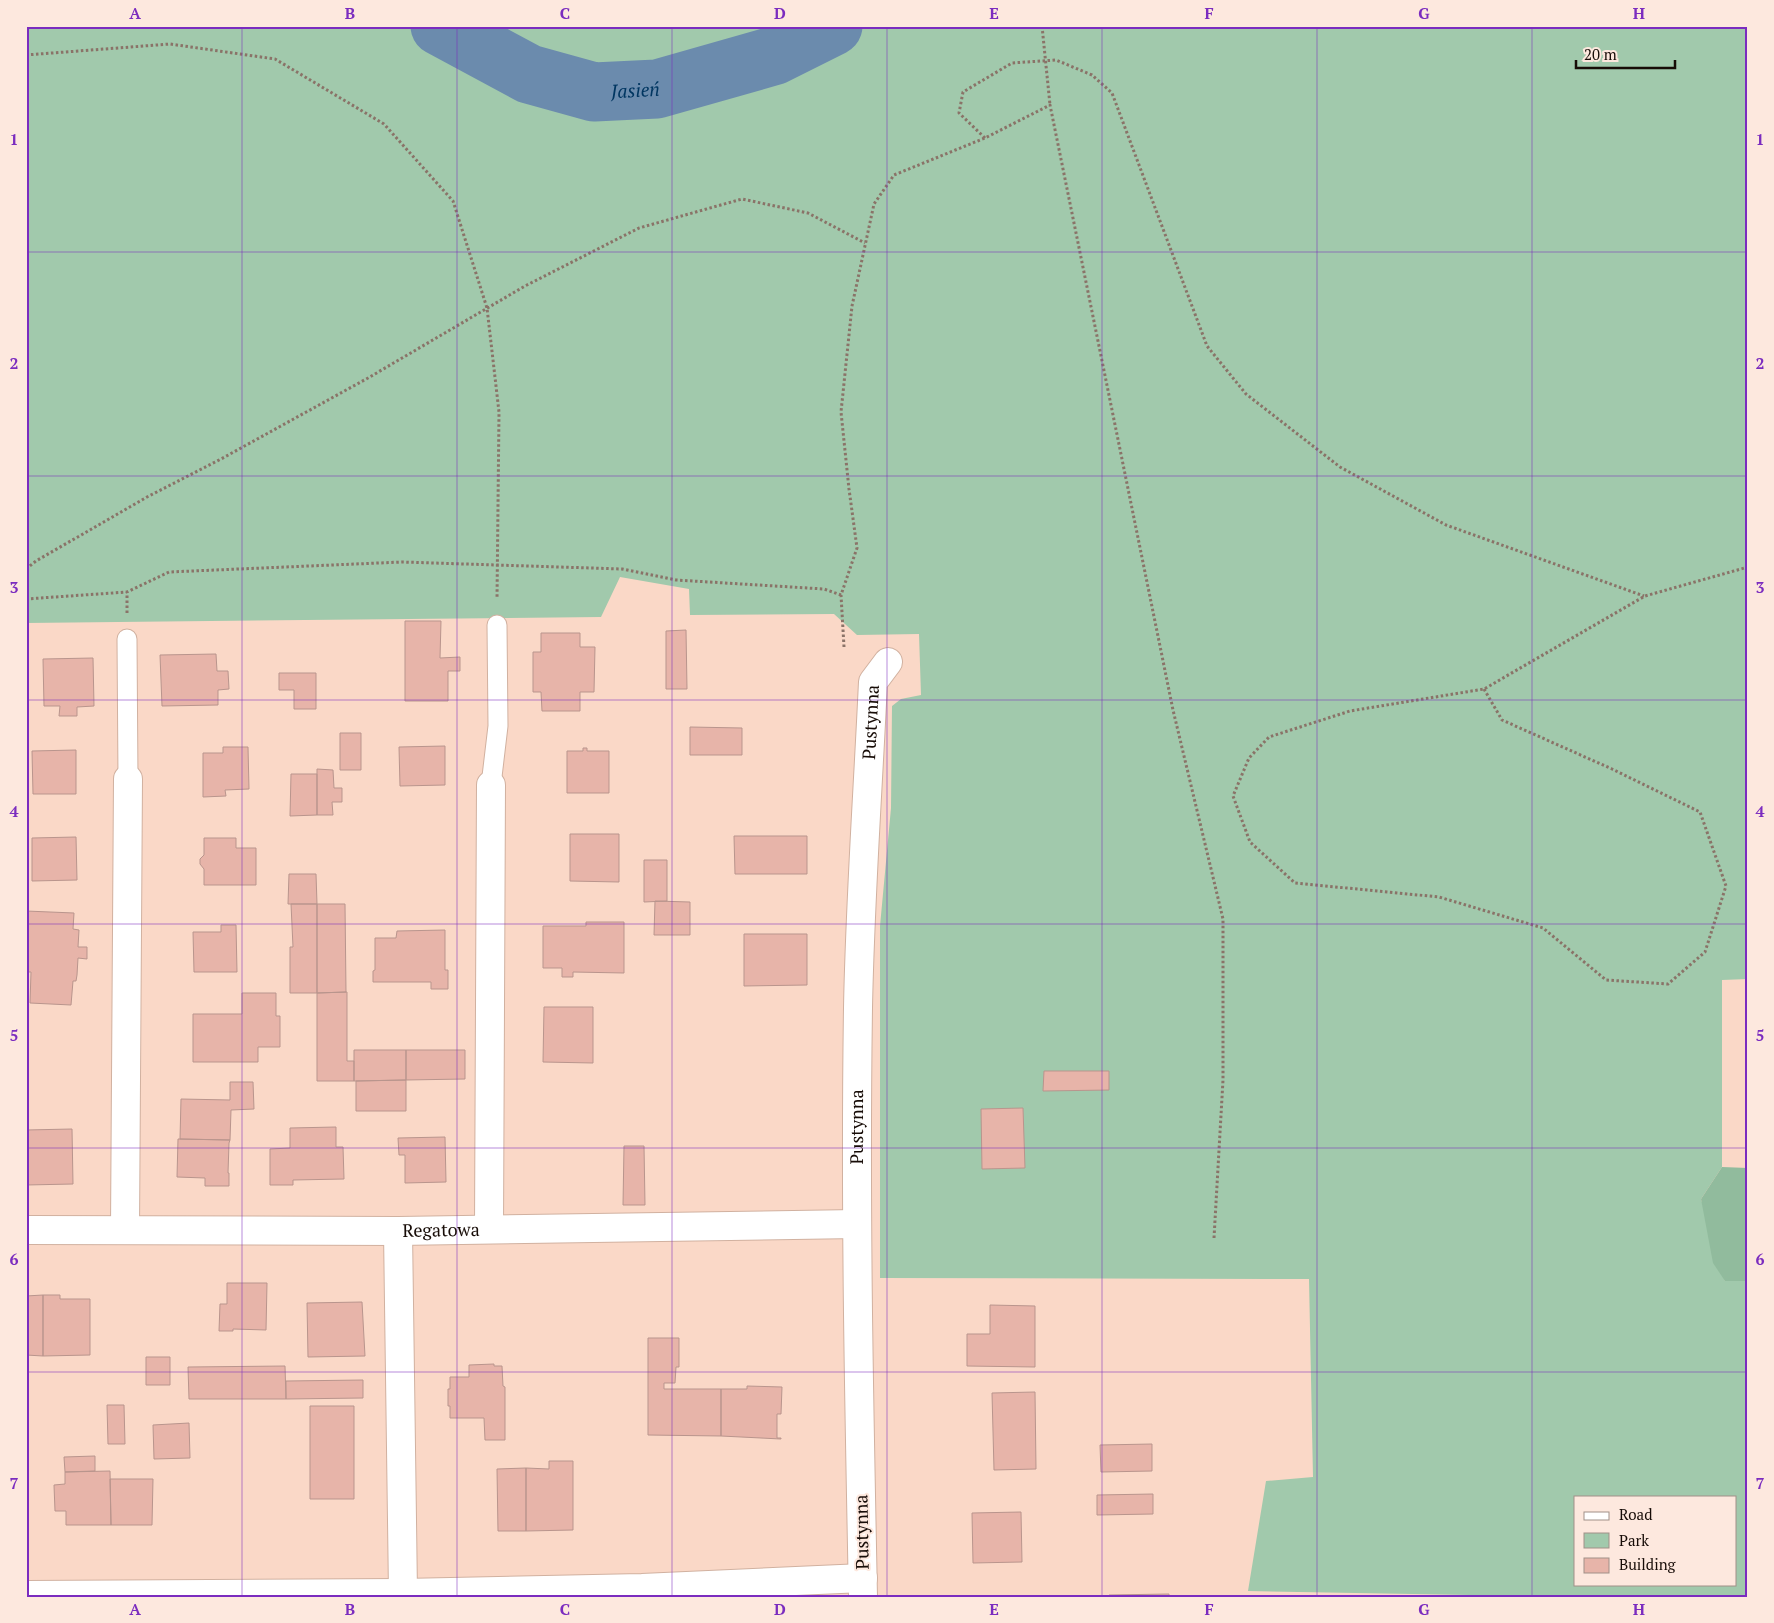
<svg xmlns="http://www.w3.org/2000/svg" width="1774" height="1623" viewBox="0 0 1774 1623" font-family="'PT Serif',serif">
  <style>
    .green { fill: #a1c9ac; fill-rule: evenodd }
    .forest { fill: #91bb9d }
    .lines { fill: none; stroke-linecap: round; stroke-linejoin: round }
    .river { stroke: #6b8bad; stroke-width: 59 }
    .building { fill: #e7b4a9; stroke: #b9958d }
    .service-casing { stroke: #d1b1a0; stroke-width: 21 }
    .minor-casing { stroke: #d1b1a0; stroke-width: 30 }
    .path { stroke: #8a7368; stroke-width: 3; stroke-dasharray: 2.5 2.5; stroke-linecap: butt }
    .service { stroke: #fff; stroke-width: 19 }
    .minor { stroke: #fff; stroke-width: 28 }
    .path-bridge { stroke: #8a7368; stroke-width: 3; stroke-dasharray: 2.5 2.5; stroke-linecap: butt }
    .grid { fill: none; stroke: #7b2cbf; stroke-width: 1; stroke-opacity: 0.55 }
    .labels { text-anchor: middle; stroke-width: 4; stroke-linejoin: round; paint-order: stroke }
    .street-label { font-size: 18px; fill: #170c07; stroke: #fde8de }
    .water-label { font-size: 19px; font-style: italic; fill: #003661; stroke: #fde8de }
    .neatline { fill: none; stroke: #7b2cbf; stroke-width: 2 }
    .grid-label { font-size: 16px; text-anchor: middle; font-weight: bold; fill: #7b2cbf }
  </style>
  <rect width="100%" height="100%" fill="#fad8c7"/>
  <path class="green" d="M26 26H1748V979L1722 980V1167L1701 1199 1725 1281H1748V1597H1581L1248 1591 1266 1481 1313 1477 1309 1279 880 1278V926L891 808 892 706 901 699 921 695 919 634 857 635 834 614 690 615 689 589 620 577 601 617 26 623ZM1575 1497H1735V1584H1575Z"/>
  <path class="forest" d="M1722 1167 1748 1168V1281H1725L1713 1263 1701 1199Z"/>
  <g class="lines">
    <path class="river" id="s1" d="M440 26 529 74 594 92 657 89 773 56 833 26"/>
  </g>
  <path class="building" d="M405 621H441L440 658 460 657V671H448V701H405Z
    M686 630 687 689H666V631Z
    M541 633H580V647H595L594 692H580V711H542L541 692H533V652H541Z
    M216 654 217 671H228L229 689 218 690V705L162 706 160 655Z
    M93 658 94 706 77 707V716H59L60 706H44L43 659Z
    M279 673H316V709H294V690H279Z
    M690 727 742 728V755H690Z
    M340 733H361V770H340Z
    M445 746V785L400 786 399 747Z
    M223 747H248L249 789 225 790 226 796 203 797V753H223Z
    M583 748H587V751H609V793H567V751H583Z
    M76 750V794H33L32 751Z
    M317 769 333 770 334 788H342V802H332L333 815H317Z
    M291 774H317V815L290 816Z
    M570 834H619V882L570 881Z
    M734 836H807V874H735Z
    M76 837 77 880 32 881V838Z
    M204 838H236V848H256V885H204V869L200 864V859L204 855Z
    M644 860H667V901L644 902Z
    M289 874H316L317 904H288Z
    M655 901 690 902V935H654Z
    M291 904H317V993H290V947H293Z
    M317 904H345L346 992 317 993Z
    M26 911 74 913 73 929 79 930 78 947H87V959L78 958 77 975 76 981H73L71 1005 30 1003 31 972H26Z
    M586 922H624V973L573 972V977H562V968H543V926H586Z
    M221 925H236L237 972H194L193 932H221Z
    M445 930V970H448V989H431V982H373V971L375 970V938H396L397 931Z
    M744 934H807V985L744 986Z
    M347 992V1061H354V1081H317V993Z
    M242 993H276V1016H280V1047H258V1062H193V1014H242Z
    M544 1007H593V1063L543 1062Z
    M354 1050H406V1080L354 1081Z
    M406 1050H465V1079L406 1080Z
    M1044 1071H1109V1090L1043 1091Z
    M406 1080V1111H356V1081Z
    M230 1082H253L254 1109 231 1110 230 1140 180 1139 181 1099 230 1100Z
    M1023 1108 1025 1168 982 1169 981 1109Z
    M336 1127V1147H343L344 1179 293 1180V1185H270V1149L290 1148V1128Z
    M72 1129 73 1184 26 1185V1130Z
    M445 1137 446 1182 405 1183V1155H399L398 1138Z
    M178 1139 230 1140 229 1143 228 1173H229V1186H205V1178L177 1177Z
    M624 1146H644L645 1205H623Z
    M227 1283H267L266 1330 233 1329V1331H219L220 1304H227Z
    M43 1295H60V1299H90V1355L43 1356Z
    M43 1295V1356L26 1355V1296Z
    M362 1302 365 1356 308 1357 307 1303Z
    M990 1305 1035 1306V1367L967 1366V1334H990Z
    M648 1338H679V1367H676L675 1383H664V1389H721V1436L648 1435Z
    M146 1357H170V1385H146Z
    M494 1364V1366H502L503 1386 505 1387V1440H485L484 1418H450V1406H448V1389H450V1377H469V1365Z
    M285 1366 286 1399H189L188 1367Z
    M363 1380V1398L286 1399V1381Z
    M747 1386 782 1387 781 1414H777V1438H781V1439L721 1436V1389H747Z
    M1035 1392 1036 1469 994 1470 992 1393Z
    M107 1405H124L125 1444H108Z
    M310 1406H354V1499H310Z
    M189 1423 190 1458 154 1459 153 1425Z
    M1152 1444V1471L1101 1472 1100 1445Z
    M95 1456V1471L65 1472 64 1457Z
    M549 1461H573V1530L526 1531V1468L549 1469Z
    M526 1468V1531H498L497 1469Z
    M110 1471 111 1525H66V1511H55L54 1485 65 1484V1472Z
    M110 1479H153L152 1525H111Z
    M1153 1494V1514L1097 1515V1495Z
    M1021 1512 1022 1562 973 1563 972 1513Z
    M1169 1594V1597H1109V1595Z"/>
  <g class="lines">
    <g class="service-casing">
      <path id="service" d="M127 639 128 779
        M491 785 498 726 497 625"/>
    </g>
    <g class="minor-casing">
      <g id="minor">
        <path d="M489 1228 491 785"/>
        <path d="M125 1229 128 779"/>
        <path id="s2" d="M26 1230 398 1231 857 1224"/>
        <path d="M398 1231 403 1593"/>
        <path d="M26 1595 403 1593 642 1588 863 1578"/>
        <path id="s3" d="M863 1597C859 1400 855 1204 858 1008 860 899 868 790 873 682L888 662"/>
      </g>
    </g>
    <path class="path" d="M26 55 170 44 275 59 384 124 453 201 487 308 499 412 497 599
      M985 138 959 113 963 92 1012 63 1056 60 1092 75 1112 93 1207 346 1246 394 1340 467 1446 525 1644 596
      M26 569 36 561 147 497 221 459 368 378 525 286 639 228 742 199 808 213 865 243
      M26 599 127 592
      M127 613V592L169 572 402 562 622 569 676 580 824 589 841 595
      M844 647 841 595 857 548 849 489 841 412 852 306 874 204 894 175 985 138 1050 105 1173 710 1223 919V1080L1214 1238
      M1484 689 1502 720 1612 769 1700 812 1726 886 1705 952 1668 984 1606 980 1543 928 1439 897 1295 883 1250 842 1233 796 1249 758 1269 737 1350 711 1484 689 1645 596 1748 567"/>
    <use href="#service" class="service"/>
    <use href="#minor" class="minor"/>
    <path class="path-bridge" d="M1042 26 1050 105"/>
  </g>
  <path class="grid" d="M242 26V1597M457 26V1597M672 26V1597M887 26V1597M1102 26V1597M1317 26V1597M1532 26V1597M26 252H1748M26 476H1748M26 700H1748M26 924H1748M26 1148H1748M26 1372H1748"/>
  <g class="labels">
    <g class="street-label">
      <text dy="6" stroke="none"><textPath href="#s3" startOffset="875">Pustynna</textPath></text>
      <text dy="6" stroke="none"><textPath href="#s3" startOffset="470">Pustynna</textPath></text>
      <text dy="6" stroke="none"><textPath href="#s2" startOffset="415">Regatowa</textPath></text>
      <text transform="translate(862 1532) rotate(-91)" y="6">Pustynna</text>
    </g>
    <g class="water-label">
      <text dy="7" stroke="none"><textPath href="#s1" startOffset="210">Jasień</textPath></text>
    </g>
  </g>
  <rect width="1774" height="1623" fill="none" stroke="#fde8de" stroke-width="55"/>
  <rect x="1574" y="1496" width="162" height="90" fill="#fde8de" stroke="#a19088"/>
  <rect x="1584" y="1512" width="25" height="8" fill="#ffffff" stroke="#a19088"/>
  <text x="1619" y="1520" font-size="15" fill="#170c07">Road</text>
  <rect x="1584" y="1533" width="25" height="15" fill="#a1c9ac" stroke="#a19088"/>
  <text x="1619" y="1546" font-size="15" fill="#170c07">Park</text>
  <rect x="1584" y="1558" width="25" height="15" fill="#e7b4a9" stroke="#a19088"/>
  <text x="1619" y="1570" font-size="15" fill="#170c07">Building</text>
  <path d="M1576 60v8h99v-8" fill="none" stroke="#170c07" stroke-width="2.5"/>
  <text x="1584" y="60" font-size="15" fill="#170c07" stroke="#fde8de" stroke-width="4" paint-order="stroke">20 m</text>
  <rect x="28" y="28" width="1718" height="1568" class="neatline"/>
  <g class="grid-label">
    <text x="135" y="19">A</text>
    <text x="350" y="19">B</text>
    <text x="565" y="19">C</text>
    <text x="780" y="19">D</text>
    <text x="994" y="19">E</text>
    <text x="1209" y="19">F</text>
    <text x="1424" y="19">G</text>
    <text x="1639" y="19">H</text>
    <text x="14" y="145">1</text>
    <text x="1760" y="145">1</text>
    <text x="14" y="369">2</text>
    <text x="1760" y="369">2</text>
    <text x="14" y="593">3</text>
    <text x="1760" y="593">3</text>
    <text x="14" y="817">4</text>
    <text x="1760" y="817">4</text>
    <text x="14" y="1041">5</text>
    <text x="1760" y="1041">5</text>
    <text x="14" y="1265">6</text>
    <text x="1760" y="1265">6</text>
    <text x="14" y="1489">7</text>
    <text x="1760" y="1489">7</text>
    <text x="135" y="1615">A</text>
    <text x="350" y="1615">B</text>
    <text x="565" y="1615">C</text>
    <text x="780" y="1615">D</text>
    <text x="994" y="1615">E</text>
    <text x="1209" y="1615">F</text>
    <text x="1424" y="1615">G</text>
    <text x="1639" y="1615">H</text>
  </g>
</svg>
